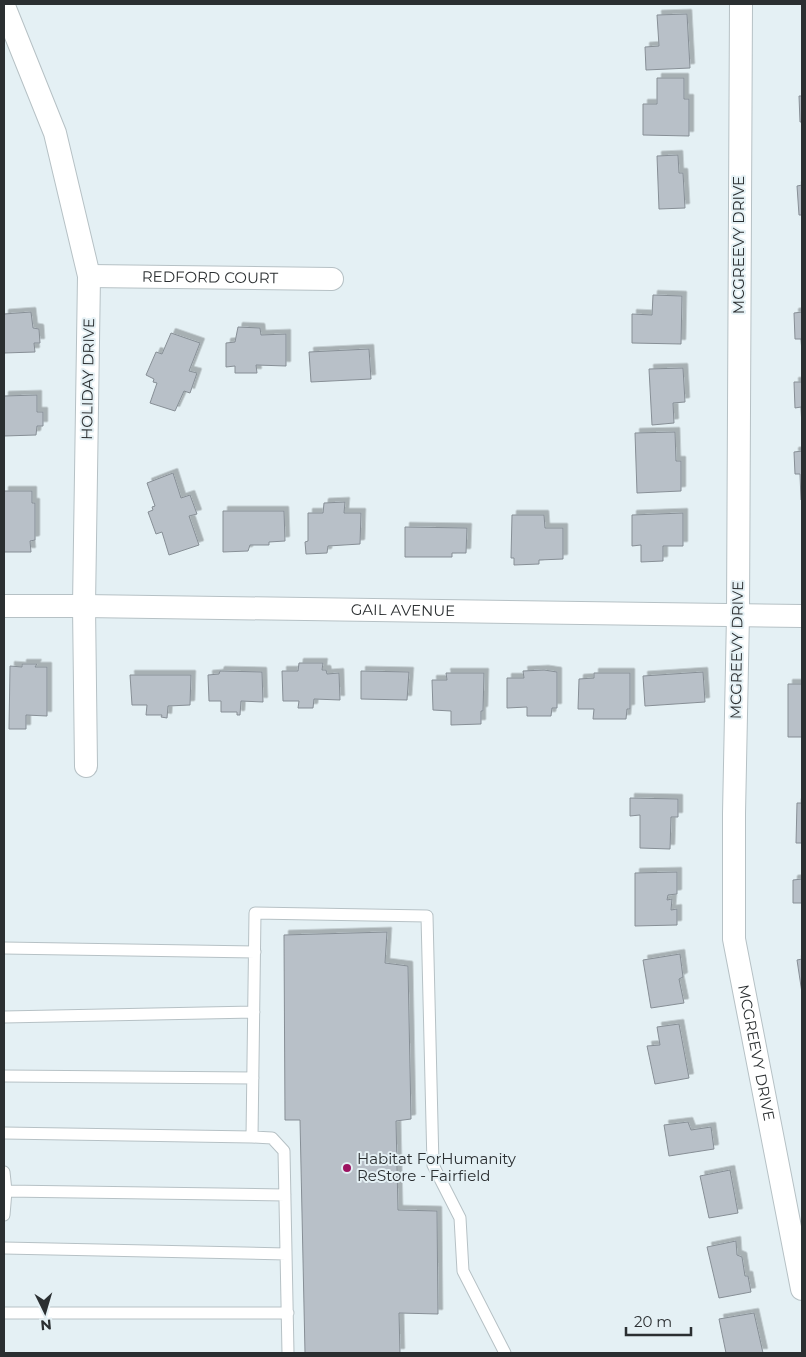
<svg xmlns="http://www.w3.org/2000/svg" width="806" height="1357" viewBox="0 0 806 1357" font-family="Montserrat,sans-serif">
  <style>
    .building { fill: #b8c0c8; stroke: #878f96; filter: url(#shadow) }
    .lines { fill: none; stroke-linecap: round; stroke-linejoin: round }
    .lane-casing { stroke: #b6c1c5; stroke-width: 13 }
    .street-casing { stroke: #b6c1c5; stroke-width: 24 }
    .lane { stroke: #fff; stroke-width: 11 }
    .street { stroke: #fff; stroke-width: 22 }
    .poi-dot { fill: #9d1361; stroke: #e4f0f4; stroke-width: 2 }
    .labels { text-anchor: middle; stroke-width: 4; stroke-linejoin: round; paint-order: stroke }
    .street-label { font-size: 15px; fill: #2b2f31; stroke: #e4f0f4 }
    .poi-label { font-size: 15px; fill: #2b2f31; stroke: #e4f0f4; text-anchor: start }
  </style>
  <defs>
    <filter id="shadow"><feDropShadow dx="4.5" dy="-4.5" stdDeviation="0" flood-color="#0004"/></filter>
  </defs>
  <rect width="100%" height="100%" fill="#e4f0f4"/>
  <path class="building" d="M687 14 690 68 646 70 645 47 659 46 657 15Z
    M657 78H684V99H689V136L643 135V104H657Z
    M799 96H802V122H800Z
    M678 155 679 173H683L685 208 659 209 657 156Z
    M802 185V215H799L797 186Z
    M653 295 682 296 681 344 632 343V314L652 315Z
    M31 312 33 328 39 329 40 343H34L35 352 4 353V314Z
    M802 312V353L801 339H795L794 313Z
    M238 327 260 328 261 335 286 334V366L256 365 257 373H235V366L226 367V343L235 342Z
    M171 333 200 343 189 371 197 373 190 393 184 391 175 411 150 403 157 383 153 382 154 379 146 375 156 352 162 354Z
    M369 349 371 379 311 382 309 352Z
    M683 368 685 402 673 403 674 423 652 425 649 369Z
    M794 382H802V428L801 407 795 408Z
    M37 395V412H43V426H37L36 435 4 436V396Z
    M675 432 676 461H681V491L637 493 635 433Z
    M802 451V500H801L800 474H795L794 452Z
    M173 473 181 498 190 495 197 514 189 516 199 545 169 555 162 532 156 534 148 512 153 510 152 507 155 506 147 483Z
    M4 491H32V503H35V540L30 541 31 552H4Z
    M345 502 344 513H361L360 544 328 546 327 553 306 554 305 542 308 541V513H323L324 503Z
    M223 511H284L285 541 269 542V545H250L248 551 223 552Z
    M683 513V546H663V561L641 562V545L632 546V515Z
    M512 515H544L545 528H563V559L539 560V564L514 565V558H511Z
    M405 527 467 528 466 553H452V557H405Z
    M299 663H323L322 670H326L327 674 339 673 340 700 314 699 313 708H298L299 701H283L282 671H298Z
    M22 664H37L35 667H47V716L26 715V729H9L10 666 22 667Z
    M544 670 557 672V708H552L551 716H527V707L507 708V678H524L523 671Z
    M220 671 262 672 263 702 241 701 240 715H237V712H221V701H209L208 675 219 674Z
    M361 671 409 672 407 700 361 699Z
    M703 672 705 702 645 706 643 676Z
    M446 673H484L483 711H481V724L451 725V711L433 710 432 680H447Z
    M594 673H630V709H627L626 719H593L594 709H578L579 679 594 678Z
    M130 675H191L190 705 168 706 167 718 161 717 162 715H146L147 705H132Z
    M788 684H802V737H788Z
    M630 798 678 799V817H671L670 849 640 848V815L630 816Z
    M797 803H802V843H796Z
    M677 872V894L668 895 667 900 672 899 671 910 677 909V925L635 926V873Z
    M802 879V903H793V880Z
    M387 932 385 963 408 966 411 1119 396 1121 398 1210 437 1211 438 1314 399 1313 400 1353H305L300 1120H285L284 935Z
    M680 954 683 977 679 979 684 1003 651 1008 643 960Z
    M802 959V993L797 960Z
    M679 1024 689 1078 655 1084 647 1046 660 1045 657 1027Z
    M688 1122 691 1130 711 1127 714 1149 669 1156 664 1125Z
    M730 1170 738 1213 709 1218 700 1176Z
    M736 1241 737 1255 742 1257 745 1276H748L751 1292 719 1298 707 1247Z
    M754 1313 763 1353H726L719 1319Z"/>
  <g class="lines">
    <g class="lane-casing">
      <path id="lane" d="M4 948 255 952
        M4 1017 254 1012
        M4 1076 253 1078
        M4 1133 252 1137
        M4 1172 6 1191 4 1215
        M6 1191 285 1195
        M4 1248 286 1254
        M4 1313H288
        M288 1353 284 1151 272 1138 252 1137 255 913 427 916 433 1165 460 1218 463 1271 505 1353"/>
    </g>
    <g class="street-casing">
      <g id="street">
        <path id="s1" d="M741 4 738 615 734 814V939L802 1289"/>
        <path d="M4 6 55 133 89 276 84 606 86 766"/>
        <path id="s2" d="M89 276 332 279"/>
        <path id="s3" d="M4 606H84L802 616"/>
      </g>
    </g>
    <use href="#lane" class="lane"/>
    <use href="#street" class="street"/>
  </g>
  <circle class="poi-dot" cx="347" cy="1168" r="5"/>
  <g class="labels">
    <g class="street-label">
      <text transform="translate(739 245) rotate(-90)" y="5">MCGREEVY DRIVE</text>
      <text dy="5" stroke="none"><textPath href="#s2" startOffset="121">REDFORD COURT</textPath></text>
      <text transform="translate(88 379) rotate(-89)" y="5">HOLIDAY DRIVE</text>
      <text dy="5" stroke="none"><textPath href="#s3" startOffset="399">GAIL AVENUE</textPath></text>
      <text transform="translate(737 650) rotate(-89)" y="5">MCGREEVY DRIVE</text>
      <text dy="5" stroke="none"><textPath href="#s1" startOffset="1051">MCGREEVY DRIVE</textPath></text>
    </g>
    <g class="poi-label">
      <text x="357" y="1164">Habitat ForHumanity<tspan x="357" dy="17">ReStore - Fairfield</tspan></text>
    </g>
  </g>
  <rect width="806" height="1357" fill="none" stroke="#2b2f31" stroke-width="10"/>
  <g transform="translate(45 1312) rotate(175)" stroke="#e4f0f4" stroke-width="4" paint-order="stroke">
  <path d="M0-4L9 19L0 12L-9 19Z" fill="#2b2f31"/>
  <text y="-8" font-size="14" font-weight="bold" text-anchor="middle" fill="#2b2f31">N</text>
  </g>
  <path d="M626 1327v8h65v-8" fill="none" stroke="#2b2f31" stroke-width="2.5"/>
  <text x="634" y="1327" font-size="15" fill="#2b2f31" stroke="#e4f0f4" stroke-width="4" paint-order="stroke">20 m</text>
</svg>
